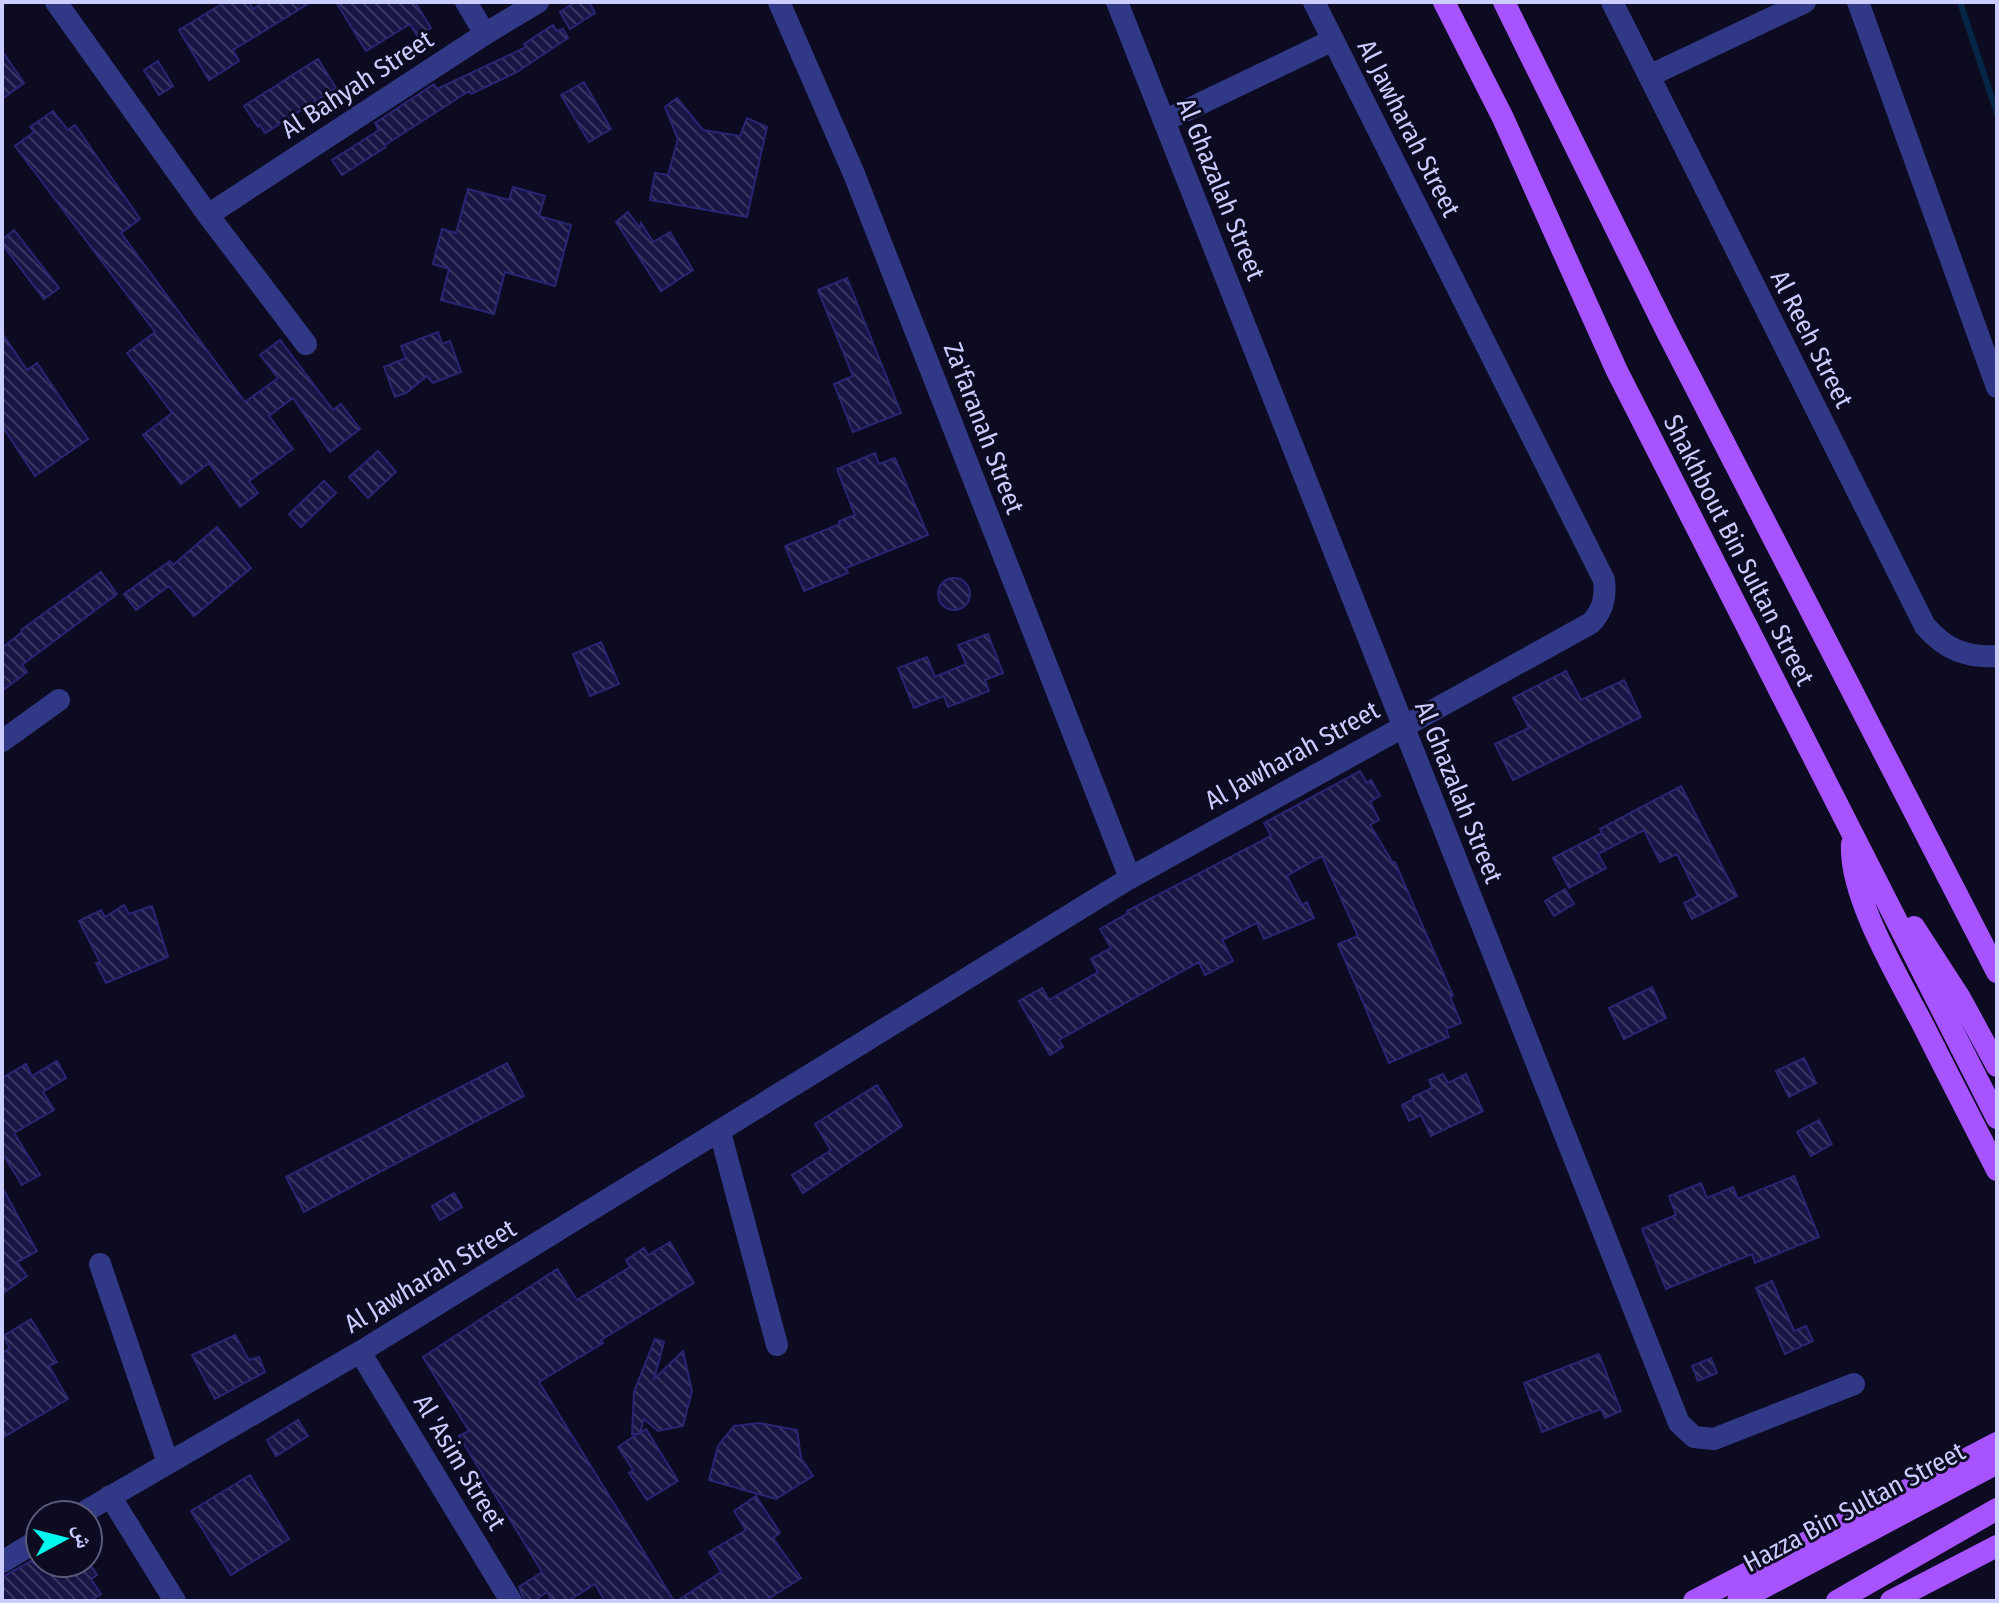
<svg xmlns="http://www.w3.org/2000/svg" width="1999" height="1603" viewBox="0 0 1999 1603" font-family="'Fira Sans Condensed','Noto Naskh Arabic',sans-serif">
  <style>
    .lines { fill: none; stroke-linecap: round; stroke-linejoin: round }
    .stream { stroke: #062645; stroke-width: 6 }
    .building { fill: url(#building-back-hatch); stroke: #292573; stroke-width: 2 }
    .minor { stroke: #313986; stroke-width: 22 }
    .primary { stroke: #a753ff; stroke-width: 22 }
    .labels { text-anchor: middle; stroke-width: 6; stroke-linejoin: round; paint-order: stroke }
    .street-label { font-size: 26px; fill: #cccdff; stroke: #0c0b22 }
  </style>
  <defs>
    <pattern id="building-back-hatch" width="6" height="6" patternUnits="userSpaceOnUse" patternTransform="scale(2)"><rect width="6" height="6" fill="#181545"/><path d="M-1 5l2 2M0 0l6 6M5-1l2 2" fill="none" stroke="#383661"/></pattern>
  </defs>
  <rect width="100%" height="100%" fill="#0c0b22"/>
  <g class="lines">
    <path class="stream" d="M1960 2 1997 113"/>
  </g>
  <path class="building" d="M225 2H249L253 9 264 2H311L233 50 239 61 209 80 179 30Z
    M336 2H415L431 28 418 37 410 24 366 51Z
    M575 2H589L595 13 570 29 560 12Z
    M553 25 557 31 563 29 568 38 517 72 471 94 469 91 385 145 386 147 342 175 332 160 379 130 375 123 434 84 437 89 526 47 524 44Z
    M2 51 24 83 2 99Z
    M318 59 336 88 265 133 260 125 258 127 244 106Z
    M158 61 173 86 159 95 144 70Z
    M584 82 611 129 589 142 561 95Z
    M677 98 703 130 740 136 747 118 767 127 747 217 650 200 655 173 668 175 678 139 665 107Z
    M53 111 68 130 75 125 140 219 121 233 245 402 278 378 260 355 280 340 333 410 341 404 360 429 330 452 293 398 269 416 293 449 249 481 258 493 240 507 209 463 181 484 143 435 172 413 127 353 155 332 15 146 34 132 30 127Z
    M513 187 545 196 539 216 571 225 555 286 505 272 494 314 441 300 449 269 433 264 442 229 456 233 468 189 509 200Z
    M628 212 640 228 641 223 653 242 670 232 693 270 661 291 616 222Z
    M14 230 59 288 44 299 2 244V240Z
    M847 278 901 413 853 432 834 384 853 376 818 290Z
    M438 332 442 344 450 341 461 372 433 383 427 376 406 393 395 397 384 367 406 358 401 346Z
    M2 333 27 370 37 363 88 439 35 476 2 426Z
    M378 451 396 472 368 498 349 477Z
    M875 453 879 464 895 458 928 535 846 568 848 573 804 591 785 546 840 524 839 521 855 515 837 469Z
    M324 481 336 493 301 527 289 514Z
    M217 527 251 568 194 616 169 586 136 610 124 594 170 561 173 565Z
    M101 572 117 594 22 665 27 672 2 691V648L22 632 21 630Z
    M938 594a16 16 0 1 1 32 0a16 16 0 1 1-32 0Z
    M988 634 1003 673 985 680 989 691 948 707 944 696 914 708 898 668 927 657 935 677 966 664 958 645Z
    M601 642 619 684 590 696 573 654Z
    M1566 671 1581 700 1624 680 1641 717 1513 780 1495 744 1529 728 1513 698Z
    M1360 771 1367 783 1371 780 1380 796 1370 802 1379 820 1370 825 1393 863 1395 862 1453 996 1450 997 1461 1023 1446 1029 1449 1037 1389 1063 1338 944 1358 936 1322 856 1287 876 1302 905 1307 902 1314 918 1264 939 1257 923 1222 940 1233 961 1205 975 1199 962 1059 1040 1063 1047 1050 1055 1019 1001 1042 988 1049 1000 1098 972 1091 959 1111 948 1100 929 1128 913 1127 911 1271 836 1264 823Z
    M1681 786 1737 896 1692 919 1684 903 1698 896 1677 854 1660 862 1644 830 1598 854 1606 868 1569 888 1553 858 1602 833 1600 829Z
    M1565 889 1574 904 1554 916 1545 901Z
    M124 905 129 914 152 906 168 957 106 983 96 963 100 962 79 921 101 910 105 917Z
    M1652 987 1666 1018 1624 1039 1609 1008Z
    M1804 1058 1816 1083 1789 1097 1776 1071Z
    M57 1061 66 1078 43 1092 54 1110 14 1133 40 1175 22 1185 2 1153V1078L26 1064 32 1076Z
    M507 1063 524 1096 304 1212 286 1177Z
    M1443 1074 1448 1083 1466 1074 1483 1111 1431 1136 1421 1115 1409 1121 1402 1105 1414 1099 1413 1097 1432 1088 1429 1080Z
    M877 1085 902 1126 803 1193 792 1175 831 1150 815 1124Z
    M1819 1120 1832 1144 1811 1156 1797 1132Z
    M1794 1176 1819 1237 1755 1263 1752 1254 1666 1289 1642 1229 1676 1215 1669 1196 1701 1183 1707 1198 1733 1187 1738 1199Z
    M2 1187 37 1251 17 1262 27 1276 2 1294Z
    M454 1193 462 1207 440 1220 432 1206Z
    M670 1242 694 1283 601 1340 603 1343 539 1382 674 1601H605L595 1584 568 1601H552L547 1592 534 1601H525L519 1587 542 1572 459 1436 469 1431 423 1357 557 1269 577 1300 630 1267 626 1260 644 1248 648 1255Z
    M1772 1281 1794 1331 1806 1326 1813 1341 1785 1354 1756 1288Z
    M31 1319 57 1362 49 1366 68 1399 2 1438V1353L10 1348 3 1336Z
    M235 1335 249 1360 259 1357 265 1372 215 1399 192 1355Z
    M655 1339 664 1342 654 1379 683 1351 692 1391 683 1426 658 1431 644 1419 640 1433 646 1429 678 1481 647 1500 629 1473 633 1470 618 1447 637 1434H632L634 1392Z
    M1599 1354 1621 1411 1605 1418 1601 1409 1542 1432 1524 1383Z
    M1711 1358 1717 1373 1698 1381 1692 1366Z
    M298 1420 308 1436 276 1456 267 1440Z
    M759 1423 797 1430 801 1458 813 1476 776 1499 709 1480 718 1446 734 1426Z
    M250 1475 289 1539 231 1575 191 1511Z
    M756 1496 780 1533 773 1538 801 1578 765 1601H677L721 1572 709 1552 746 1530 734 1511Z
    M31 1561 33 1563H89L97 1575 91 1579 101 1594 90 1601H2V1577Z"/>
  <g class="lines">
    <path class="minor" d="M56 2 208 215 306 344
      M466 2 485 34
      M779 2 854 174 1130 878
      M1117 2 1679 1423 1694 1437 1714 1439 1854 1384
      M1612 2 1925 626C1945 649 1966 658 1997 656
      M1858 2 1997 387
      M1649 76 1805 2
      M1164 121 1333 40
      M208 215 485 34 538 2
      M2 741 59 700
      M720 1132 777 1345
      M100 1264 168 1463
      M360 1352 511 1601
      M110 1496 175 1601
      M79 1515 360 1352 1130 878 1591 623C1603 610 1606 598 1604 580L1314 2
      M2 1562 40 1539"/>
    <path class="primary" d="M1444 2 1503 118 1617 371 1997 1118
      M1504 2 1667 332 1997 972
      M1852 844C1849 895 1897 975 1921 1021 1946 1071 1972 1121 1997 1170
      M1914 927 1960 998 1997 1066
      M1694 1601 1997 1443
      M1738 1601 1997 1463
      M1837 1601 1997 1509
      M1891 1601 1997 1546"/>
  </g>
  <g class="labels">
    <g class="street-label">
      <text transform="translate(357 84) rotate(-33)" y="9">Al Bahyah Street</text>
      <text transform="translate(1409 128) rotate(63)" y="9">Al Jawharah Street</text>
      <text transform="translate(1221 189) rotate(68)" y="9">Al Ghazalah Street</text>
      <text transform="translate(1812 339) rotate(63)" y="9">Al Reeh Street</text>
      <text transform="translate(984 428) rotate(69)" y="9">Za'faranah Street</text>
      <text transform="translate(1739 550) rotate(63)" y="9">Shakhbout Bin Sultan Street</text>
      <text transform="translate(1292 755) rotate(-29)" y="9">Al Jawharah Street</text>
      <text transform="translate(1459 792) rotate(68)" y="9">Al Ghazalah Street</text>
      <text transform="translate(430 1276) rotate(-31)" y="9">Al Jawharah Street</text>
      <text transform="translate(460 1462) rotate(59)" y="9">Al 'Asim Street</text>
      <text transform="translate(1854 1507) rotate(-28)" y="9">Hazza Bin Sultan Street</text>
    </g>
  </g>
  <rect width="1999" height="1603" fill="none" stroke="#cccdff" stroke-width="8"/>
  <g transform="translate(64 1539) rotate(83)"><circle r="38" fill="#0c0b22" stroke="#59597a" stroke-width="2"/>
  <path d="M0-6L14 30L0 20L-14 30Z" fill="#00f7ee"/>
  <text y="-12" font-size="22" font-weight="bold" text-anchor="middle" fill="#cccdff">ش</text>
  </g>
</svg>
